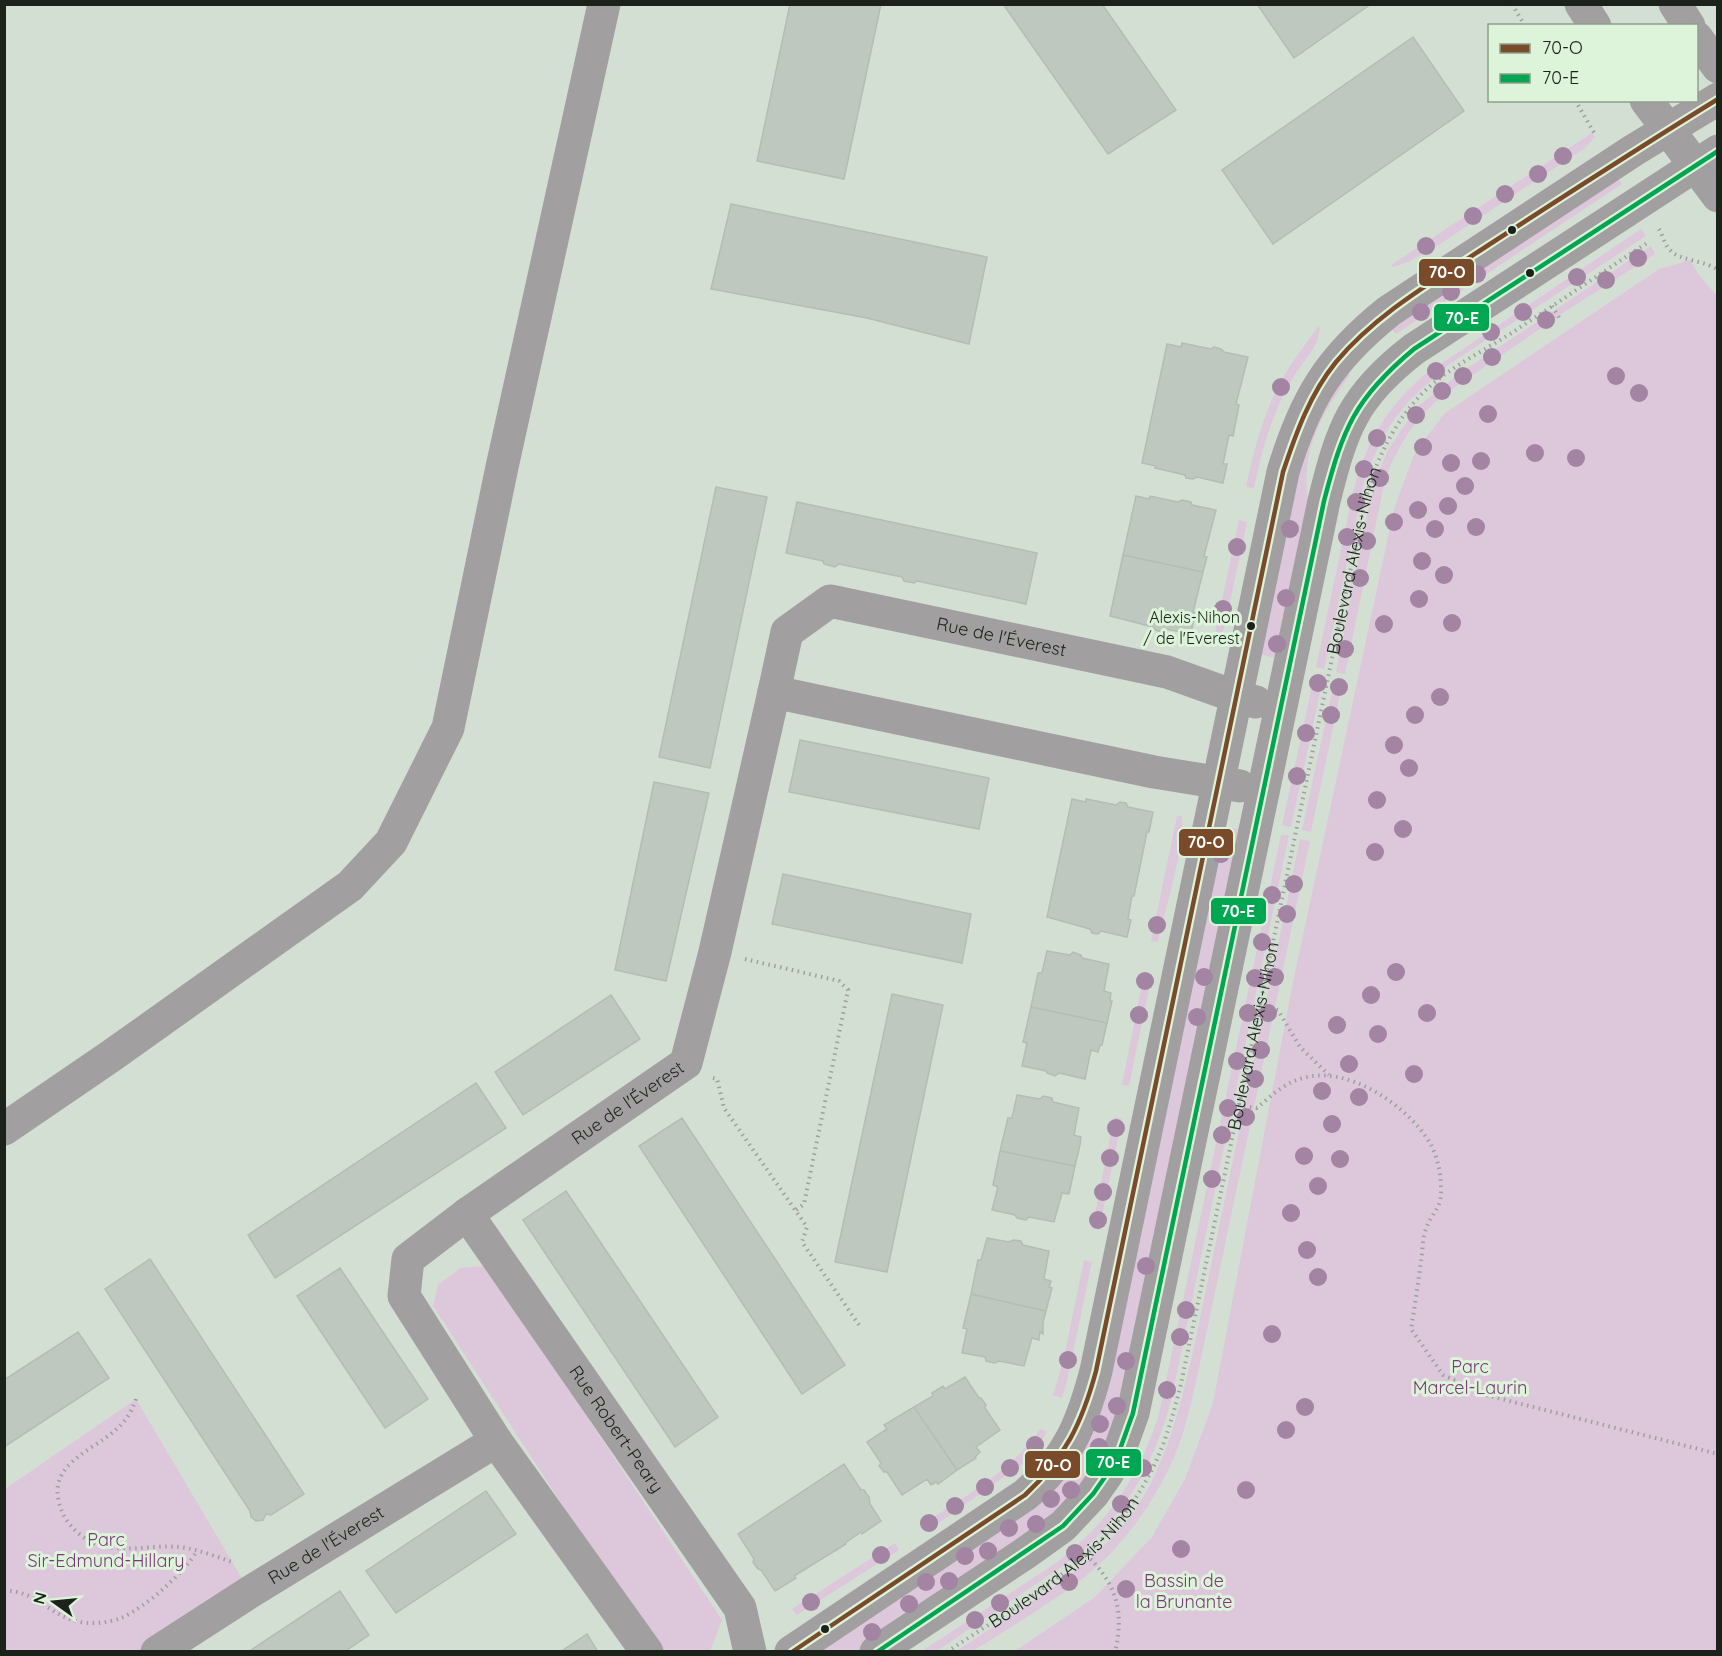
<svg xmlns="http://www.w3.org/2000/svg" width="1722" height="1656" viewBox="0 0 1722 1656" font-family="Quicksand,sans-serif">
  <style>
    .green { fill: #ddc7db }
    .building { fill: #bfc8be; stroke: #b4bdb3; stroke-width: 1.5 }
    .lines { fill: none; stroke-linecap: round; stroke-linejoin: round }
    .path { stroke: #9ea09e; stroke-width: 4; stroke-dasharray: 1.5 4.5; stroke-linecap: butt }
    .minor { stroke: #a19fa0; stroke-width: 33 }
    .bus-1-casing { stroke: #ddf3da; stroke-width: 9 }
    .bus-2-casing { stroke: #ddf3da; stroke-width: 9 }
    .bus-1 { stroke: #7a4b2a; stroke-width: 4.5 }
    .bus-2 { stroke: #00a651; stroke-width: 4.5 }
    .tree { fill: #a384a2 }
    .bus-dot { fill: #1a2219; stroke: #ddf3da; stroke-width: 2 }
    .labels { text-anchor: middle; stroke-width: 6; stroke-linejoin: round; paint-order: stroke }
    .bus-label { font-size: 16px; fill: #1a2219; stroke: #ddf3da; text-anchor: end }
    .street-label { font-size: 18px; fill: #1a2219; stroke: #ddf3da }
    .park-label { font-size: 18px; fill: #7b3979; stroke: #ddf3da }
    .line-badge { stroke: #ddf3da; stroke-width: 2 }
    .badge-label { font-size: 16px; text-anchor: middle; font-weight: bold; fill: #fff }
  </style>
  <rect width="100%" height="100%" fill="#d4dfd3"/>
  <path class="green" d="M1592 133 1595 137 1585 148 1440 244 1408 262 1393 267 1391 265Z
    M1617 176 1622 184 1396 334 1389 326Z
    M1641 229 1646 236 1448 365 1411 399 1396 417 1384 435 1366 474 1324 669 1316 667 1355 484C1368 440 1388 406 1423 376Z
    M1651 246 1655 254 1563 313 1441 397C1414 420 1397 447 1385 480L1345 674 1336 672 1370 501 1377 476 1388 450 1416 408 1460 373Z
    M1690 260 1699 275 1718 297 1717 1651H1015L1095 1597 1152 1537 1185 1479 1213 1403 1292 987 1394 509 1415 452 1445 413 1659 269Z
    M1319 325C1323 344 1302 362 1293 378 1272 412 1262 450 1254 488L1246 487C1255 445 1266 403 1290 366 1299 352 1310 339 1319 325Z
    M1342 369 1350 375C1320 417 1301 449 1308 502L1283 660 1255 653 1295 463Z
    M1239 520 1247 522 1225 626 1219 639 1214 638Z
    M1314 677 1323 679 1291 827 1282 825Z
    M1334 683 1342 685 1311 832 1302 830Z
    M1177 816H1182C1184 850 1166 907 1158 942L1151 941Z
    M1218 825 1246 831 1129 1392 1091 1481 1011 1550 859 1651 811 1652 1061 1471Z
    M1281 835H1289L1171 1401C1153 1466 1125 1516 1073 1559L937 1651H922L1056 1563C1108 1523 1139 1477 1159 1414Z
    M1300 839 1310 841 1198 1373C1193 1394 1189 1415 1182 1436 1163 1493 1123 1550 1073 1586 1041 1609 1006 1630 973 1651H956C1015 1612 1094 1569 1135 1510 1168 1461 1181 1403 1194 1347Z
    M1144 973 1152 974 1129 1086 1122 1085Z
    M1114 1117 1122 1119 1099 1230 1092 1229Z
    M1084 1260 1092 1262 1067 1381 1062 1398 1053 1395 1063 1362Z
    M487 1266 722 1620 710 1651H662L655 1647 433 1306 438 1285 460 1268Z
    M136 1399 250 1592 157 1651 5 1652V1489Z
    M1040 1429 1047 1432 1032 1454 1021 1465 926 1532 922 1525C963 1497 1013 1471 1040 1429Z
    M895 1543 899 1550 797 1615 792 1609Z"/>
  <path class="building" d="M790 4H881L844 179 757 161Z
    M1003 4H1102L1176 110 1108 154Z
    M1257 4H1371L1294 58Z
    M1413 37 1464 111 1273 244 1222 170Z
    M731 204 987 257 969 344 867 318 711 289Z
    M1182 343 1211 349 1214 347 1221 349 1224 352 1248 357 1236 404 1239 405 1233 436 1229 435 1223 464H1227L1223 483 1197 477 1193 479 1186 478 1185 475 1155 468 1156 466 1142 463 1167 344 1181 347Z
    M716 487 767 497 710 768 659 757Z
    M1136 496 1149 499 1150 496 1178 502 1182 500 1191 502 1192 505 1216 510 1204 556 1207 557 1203 572 1123 555Z
    M797 502 1037 553 1026 604 917 581 914 583 904 581 902 577 839 564 835 567 824 564 823 561 786 553Z
    M1123 555 1203 572 1193 612H1195L1191 634 1166 629 1162 632 1155 630 1153 627 1110 616Z
    M800 740 989 778 979 829 789 792Z
    M654 782 709 793 666 981 615 970Z
    M1072 799 1086 802V799L1116 805 1120 802 1126 803 1128 807 1153 812 1149 832H1147L1134 896H1132L1128 919 1131 920 1127 937 1101 931 1098 934 1092 933 1090 929 1047 917Z
    M783 874 971 914 962 963 772 924Z
    M1047 951 1070 955 1073 952 1081 955 1082 958 1109 964 1104 991 1111 993 1110 1001H1112L1107 1023 1031 1007 1038 973H1042Z
    M892 994 943 1005 887 1272 835 1262Z
    M611 995 640 1039 523 1115 495 1072Z
    M1031 1007 1107 1023 1102 1045H1100L1098 1052 1091 1050 1085 1079 1059 1073 1055 1076 1047 1073 1046 1071 1022 1066 1027 1043 1023 1042Z
    M476 1083 506 1128 275 1278 248 1235Z
    M1017 1095 1040 1099 1043 1096 1052 1098 1053 1102 1079 1108 1074 1135 1081 1137 1080 1145 1075 1166 1000 1151 1008 1118H1012Z
    M682 1118 845 1365 802 1394 639 1146Z
    M1000 1151 1075 1166 1069 1194 1062 1193 1054 1222 1029 1217 1026 1220 1017 1218 1015 1215 992 1210 998 1187 993 1185Z
    M566 1191 718 1417 675 1447 523 1220Z
    M987 1238 1009 1242 1013 1240 1021 1241 1023 1245 1049 1251 1044 1279 1051 1281 1049 1287 1052 1288 1046 1311 971 1294 978 1260H981Z
    M150 1259 304 1494 271 1515 266 1514 263 1520 256 1521 251 1517 250 1511 105 1289Z
    M340 1268 428 1399 385 1428 297 1296Z
    M971 1294 1046 1311 1043 1322V1334L1040 1332 1039 1340 1032 1338 1024 1366 999 1361 995 1363 986 1361 985 1357 962 1353 967 1329 963 1328Z
    M78 1332 109 1378 4 1447V1380Z
    M965 1377 979 1398H981L986 1405 985 1408 1000 1430 976 1447 980 1452 975 1457 976 1458 957 1470 914 1407 933 1396 932 1393 943 1386 945 1389Z
    M914 1407 957 1470 938 1484 936 1482 931 1485 927 1479 902 1495 887 1472H884L879 1466 881 1463 867 1442 887 1429 884 1425Z
    M844 1464 861 1490H864L869 1497 870 1504 881 1521 862 1534 861 1532 845 1543 846 1544 794 1576 796 1578 775 1591 761 1570 758 1569 753 1562 754 1559 738 1534Z
    M486 1491 516 1534 396 1613 366 1571Z
    M340 1591 369 1635 344 1652H248Z
    M587 1634 598 1652H560Z"/>
  <g class="lines">
    <g class="path">
      <path d="M1512 4 1525 26"/>
      <path d="M1575 100 1596 136"/>
      <path d="M1659 229C1663 236 1665 246 1671 251 1681 261 1704 260 1718 270"/>
      <path d="M1552 306 1560 319"/>
      <path d="M745 959 839 981 848 990 804 1204 795 1211"/>
      <path d="M1259 1005 1278 1010 1300 1047 1329 1075"/>
      <path d="M713 1078 717 1079 724 1108 807 1227 802 1242 859 1325"/>
      <path d="M1238 1105 1257 1108C1271 1096 1284 1083 1303 1078 1348 1065 1407 1105 1430 1143 1437 1156 1441 1172 1441 1187 1442 1210 1432 1211 1426 1229 1422 1238 1423 1251 1421 1261 1418 1283 1415 1306 1411 1329L1443 1375 1486 1395 1718 1454"/>
      <path d="M136 1399C124 1436 94 1440 69 1465 59 1475 55 1488 59 1502 62 1515 68 1524 78 1533 108 1559 143 1544 179 1547 197 1549 215 1556 232 1562"/>
      <path d="M1086 1555C1116 1582 1125 1612 1115 1652"/>
      <path d="M4 1591C33 1589 50 1615 76 1621 89 1625 108 1623 121 1618 145 1608 184 1573 197 1551"/>
      <path id="s1" d="M947 1652C1020 1603 1104 1559 1147 1479 1164 1449 1173 1416 1181 1384L1365 500C1375 464 1391 428 1417 399 1442 371 1478 354 1510 334 1556 304 1601 273 1647 243"/>
    </g>
    <g class="minor">
      <path d="M1581 4 1595 26"/>
      <path d="M1675 4 1689 26"/>
      <path d="M1696 37 1718 67"/>
      <path d="M1646 100 1718 196"/>
      <path id="s2" d="M1240 786 1154 772 774 692 787 632 830 601 1167 672 1237 697 1256 702"/>
      <path d="M4 1129 111 1056 350 886 391 842 448 728 502 467 604 4"/>
      <path id="s3" d="M467 1214 740 1608 750 1652"/>
      <path id="s4" d="M157 1652 250 1592 496 1441"/>
      <path id="s5" d="M647 1652 496 1441 404 1296 408 1259 467 1214 686 1063 715 952 774 692"/>
      <path d="M791 1652 1025 1495C1068 1459 1082 1424 1096 1371L1283 472C1305 399 1329 359 1389 311L1634 150 1718 99"/>
      <path d="M876 1652 1024 1554 1063 1526 1093 1494 1107 1474 1119 1452 1133 1413 1324 501C1342 428 1353 396 1414 349L1718 151"/>
    </g>
    <g class="bus-1-casing">
      <path id="bus-1" d="M792 1652 1025 1495C1065 1458 1082 1423 1096 1371L1283 472C1296 433 1310 394 1336 362 1377 313 1434 281 1487 246 1564 196 1640 147 1718 99"/>
    </g>
    <g class="bus-2-casing">
      <path id="bus-2" d="M877 1652 1063 1526 1093 1494 1107 1474 1119 1452 1133 1413 1324 501C1343 428 1355 398 1414 349L1718 151"/>
    </g>
    <use href="#bus-1" class="bus-1"/>
    <use href="#bus-2" class="bus-2"/>
  </g>
  <g class="tree">
    <circle cx="1563" cy="156" r="9"/>
    <circle cx="1538" cy="174" r="9"/>
    <circle cx="1505" cy="194" r="9"/>
    <circle cx="1473" cy="216" r="9"/>
    <circle cx="1426" cy="246" r="9"/>
    <circle cx="1638" cy="258" r="9"/>
    <circle cx="1477" cy="274" r="9"/>
    <circle cx="1577" cy="277" r="9"/>
    <circle cx="1606" cy="280" r="9"/>
    <circle cx="1451" cy="292" r="9"/>
    <circle cx="1421" cy="312" r="9"/>
    <circle cx="1523" cy="312" r="9"/>
    <circle cx="1546" cy="320" r="9"/>
    <circle cx="1491" cy="332" r="9"/>
    <circle cx="1492" cy="357" r="9"/>
    <circle cx="1436" cy="371" r="9"/>
    <circle cx="1463" cy="376" r="9"/>
    <circle cx="1616" cy="376" r="9"/>
    <circle cx="1281" cy="387" r="9"/>
    <circle cx="1442" cy="391" r="9"/>
    <circle cx="1639" cy="393" r="9"/>
    <circle cx="1488" cy="414" r="9"/>
    <circle cx="1416" cy="415" r="9"/>
    <circle cx="1377" cy="438" r="9"/>
    <circle cx="1423" cy="447" r="9"/>
    <circle cx="1535" cy="453" r="9"/>
    <circle cx="1576" cy="458" r="9"/>
    <circle cx="1481" cy="461" r="9"/>
    <circle cx="1451" cy="463" r="9"/>
    <circle cx="1364" cy="469" r="9"/>
    <circle cx="1380" cy="478" r="9"/>
    <circle cx="1465" cy="486" r="9"/>
    <circle cx="1356" cy="502" r="9"/>
    <circle cx="1448" cy="506" r="9"/>
    <circle cx="1418" cy="510" r="9"/>
    <circle cx="1394" cy="522" r="9"/>
    <circle cx="1476" cy="527" r="9"/>
    <circle cx="1290" cy="529" r="9"/>
    <circle cx="1435" cy="529" r="9"/>
    <circle cx="1347" cy="537" r="9"/>
    <circle cx="1367" cy="541" r="9"/>
    <circle cx="1237" cy="547" r="9"/>
    <circle cx="1422" cy="561" r="9"/>
    <circle cx="1444" cy="575" r="9"/>
    <circle cx="1360" cy="578" r="9"/>
    <circle cx="1286" cy="598" r="9"/>
    <circle cx="1419" cy="599" r="9"/>
    <circle cx="1223" cy="609" r="9"/>
    <circle cx="1452" cy="623" r="9"/>
    <circle cx="1384" cy="624" r="9"/>
    <circle cx="1277" cy="644" r="9"/>
    <circle cx="1345" cy="649" r="9"/>
    <circle cx="1318" cy="683" r="9"/>
    <circle cx="1339" cy="687" r="9"/>
    <circle cx="1440" cy="697" r="9"/>
    <circle cx="1331" cy="715" r="9"/>
    <circle cx="1415" cy="715" r="9"/>
    <circle cx="1306" cy="733" r="9"/>
    <circle cx="1394" cy="745" r="9"/>
    <circle cx="1409" cy="768" r="9"/>
    <circle cx="1297" cy="776" r="9"/>
    <circle cx="1377" cy="800" r="9"/>
    <circle cx="1403" cy="829" r="9"/>
    <circle cx="1375" cy="852" r="9"/>
    <circle cx="1221" cy="854" r="9"/>
    <circle cx="1294" cy="884" r="9"/>
    <circle cx="1272" cy="895" r="9"/>
    <circle cx="1287" cy="914" r="9"/>
    <circle cx="1157" cy="925" r="9"/>
    <circle cx="1262" cy="942" r="9"/>
    <circle cx="1396" cy="972" r="9"/>
    <circle cx="1204" cy="977" r="9"/>
    <circle cx="1275" cy="977" r="9"/>
    <circle cx="1255" cy="978" r="9"/>
    <circle cx="1145" cy="981" r="9"/>
    <circle cx="1371" cy="995" r="9"/>
    <circle cx="1248" cy="1013" r="9"/>
    <circle cx="1268" cy="1013" r="9"/>
    <circle cx="1427" cy="1013" r="9"/>
    <circle cx="1139" cy="1015" r="9"/>
    <circle cx="1197" cy="1017" r="9"/>
    <circle cx="1337" cy="1025" r="9"/>
    <circle cx="1378" cy="1034" r="9"/>
    <circle cx="1261" cy="1050" r="9"/>
    <circle cx="1237" cy="1061" r="9"/>
    <circle cx="1349" cy="1064" r="9"/>
    <circle cx="1414" cy="1074" r="9"/>
    <circle cx="1255" cy="1079" r="9"/>
    <circle cx="1322" cy="1091" r="9"/>
    <circle cx="1359" cy="1097" r="9"/>
    <circle cx="1228" cy="1108" r="9"/>
    <circle cx="1246" cy="1117" r="9"/>
    <circle cx="1332" cy="1124" r="9"/>
    <circle cx="1116" cy="1128" r="9"/>
    <circle cx="1222" cy="1135" r="9"/>
    <circle cx="1304" cy="1156" r="9"/>
    <circle cx="1110" cy="1158" r="9"/>
    <circle cx="1340" cy="1159" r="9"/>
    <circle cx="1212" cy="1179" r="9"/>
    <circle cx="1318" cy="1186" r="9"/>
    <circle cx="1103" cy="1192" r="9"/>
    <circle cx="1291" cy="1213" r="9"/>
    <circle cx="1098" cy="1220" r="9"/>
    <circle cx="1307" cy="1250" r="9"/>
    <circle cx="1146" cy="1266" r="9"/>
    <circle cx="1318" cy="1277" r="9"/>
    <circle cx="1186" cy="1310" r="9"/>
    <circle cx="1272" cy="1334" r="9"/>
    <circle cx="1180" cy="1337" r="9"/>
    <circle cx="1068" cy="1360" r="9"/>
    <circle cx="1126" cy="1361" r="9"/>
    <circle cx="1167" cy="1390" r="9"/>
    <circle cx="1117" cy="1406" r="9"/>
    <circle cx="1305" cy="1407" r="9"/>
    <circle cx="1100" cy="1424" r="9"/>
    <circle cx="1286" cy="1430" r="9"/>
    <circle cx="1035" cy="1445" r="9"/>
    <circle cx="1099" cy="1447" r="9"/>
    <circle cx="1010" cy="1468" r="9"/>
    <circle cx="1143" cy="1468" r="9"/>
    <circle cx="985" cy="1487" r="9"/>
    <circle cx="1071" cy="1490" r="9"/>
    <circle cx="1246" cy="1490" r="9"/>
    <circle cx="1051" cy="1499" r="9"/>
    <circle cx="1121" cy="1504" r="9"/>
    <circle cx="955" cy="1506" r="9"/>
    <circle cx="929" cy="1523" r="9"/>
    <circle cx="1036" cy="1524" r="9"/>
    <circle cx="1009" cy="1528" r="9"/>
    <circle cx="1181" cy="1549" r="9"/>
    <circle cx="988" cy="1551" r="9"/>
    <circle cx="1075" cy="1553" r="9"/>
    <circle cx="881" cy="1555" r="9"/>
    <circle cx="965" cy="1556" r="9"/>
    <circle cx="949" cy="1581" r="9"/>
    <circle cx="926" cy="1582" r="9"/>
    <circle cx="1069" cy="1582" r="9"/>
    <circle cx="1126" cy="1589" r="9"/>
    <circle cx="811" cy="1602" r="9"/>
    <circle cx="1000" cy="1603" r="9"/>
    <circle cx="909" cy="1604" r="9"/>
    <circle cx="975" cy="1620" r="9"/>
    <circle cx="872" cy="1632" r="9"/>
  </g>
  <g class="bus-dot">
    <circle cx="1512" cy="230" r="5"/>
    <circle cx="1530" cy="273" r="5"/>
    <circle cx="1251" cy="626" r="5"/>
    <circle cx="825" cy="1629" r="5"/>
  </g>
  <g class="labels">
    <g class="bus-label">
      <text x="1240" y="623">Alexis-Nihon<tspan x="1240" dy="21">/ de l'Everest</tspan></text>
    </g>
    <g class="street-label">
      <text dy="6" stroke="none"><textPath href="#s1" startOffset="1210">Boulevard Alexis-Nihon</textPath></text>
      <text dy="6" stroke="none"><textPath href="#s2" startOffset="765">Rue de l'Éverest</textPath></text>
      <text dy="6" stroke="none"><textPath href="#s1" startOffset="724">Boulevard Alexis-Nihon</textPath></text>
      <text dy="6" stroke="none"><textPath href="#s5" startOffset="738">Rue de l'Éverest</textPath></text>
      <text dy="6" stroke="none"><textPath href="#s3" startOffset="262">Rue Robert-Peary</textPath></text>
      <text dy="6" stroke="none"><textPath href="#s4" startOffset="200">Rue de l'Éverest</textPath></text>
      <text dy="6" stroke="none"><textPath href="#s1" startOffset="148">Boulevard Alexis-Nihon</textPath></text>
    </g>
    <g class="park-label">
      <text x="1470" y="1373">Parc<tspan x="1470" dy="21">Marcel-Laurin</tspan></text>
      <text x="106" y="1546">Parc<tspan x="106" dy="21">Sir-Edmund-Hillary</tspan></text>
      <text x="1184" y="1587">Bassin de<tspan x="1184" dy="21">la Brunante</tspan></text>
    </g>
  </g>
  <g class="line-badge">
    <rect x="1418" y="258" width="57" height="29" rx="6" fill="#7a4b2a"/>
    <rect x="1433" y="303" width="57" height="29" rx="6" fill="#00a651"/>
    <rect x="1178" y="828" width="56" height="29" rx="6" fill="#7a4b2a"/>
    <rect x="1210" y="897" width="57" height="28" rx="6" fill="#00a651"/>
    <rect x="1085" y="1448" width="57" height="29" rx="6" fill="#00a651"/>
    <rect x="1024" y="1450" width="57" height="29" rx="6" fill="#7a4b2a"/>
  </g>
  <g class="badge-label">
    <text x="1447" y="278">70-O</text>
    <text x="1462" y="324">70-E</text>
    <text x="1206" y="848">70-O</text>
    <text x="1238" y="917">70-E</text>
    <text x="1113" y="1468">70-E</text>
    <text x="1053" y="1471">70-O</text>
  </g>
  <rect width="1722" height="1656" fill="none" stroke="#1a2219" stroke-width="12"/>
  <rect x="1488" y="24" width="210" height="78" fill="#ddf3da" stroke="#8f9f8d" stroke-width="1.5"/>
  <rect x="1500" y="44" width="30" height="9" fill="#7a4b2a" stroke="#8f9f8d" stroke-width="1.5"/>
  <text x="1542" y="54" font-size="18" fill="#1a2219">70-O</text>
  <rect x="1500" y="74" width="30" height="9" fill="#00a651" stroke="#8f9f8d" stroke-width="1.5"/>
  <text x="1542" y="84" font-size="18" fill="#1a2219">70-E</text>
  <g transform="translate(54 1602) rotate(285)" stroke="#ddf3da" stroke-width="4.5" paint-order="stroke">
  <path d="M0-4.5L10 22L0 15L-10 22Z" fill="#1a2219"/>
  <text y="-9" font-size="16" font-weight="bold" text-anchor="middle" fill="#1a2219">N</text>
  </g>
</svg>
